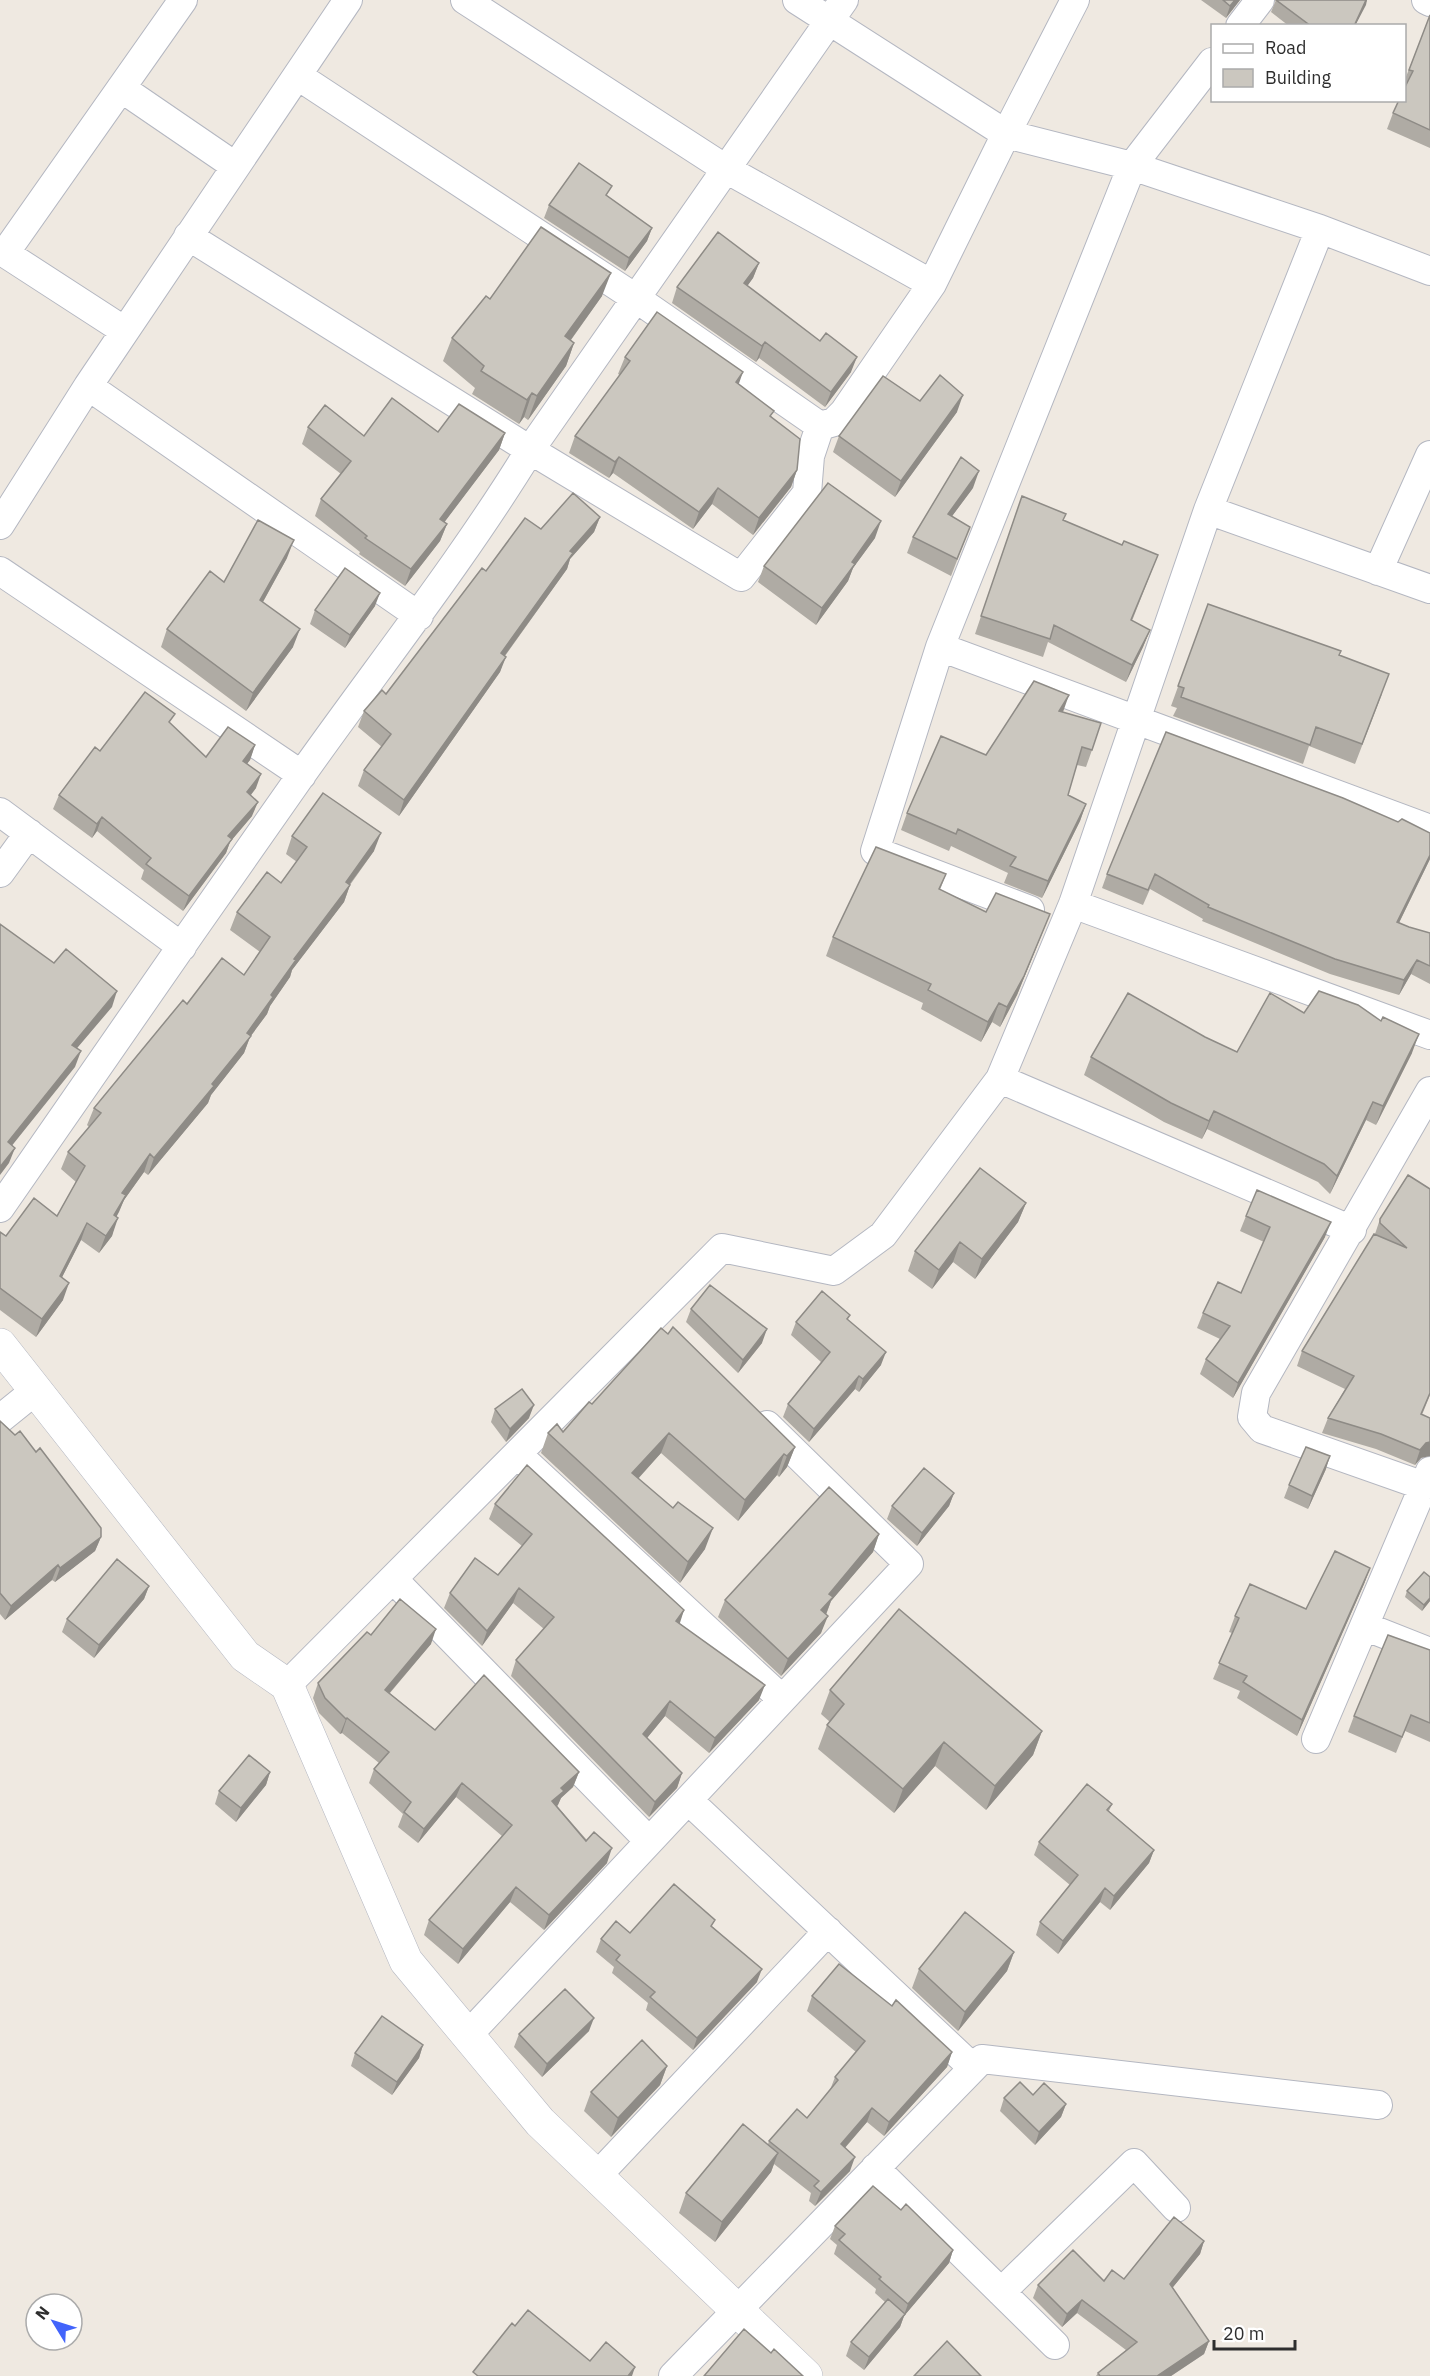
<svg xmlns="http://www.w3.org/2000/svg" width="1430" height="2376" viewBox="0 0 1430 2376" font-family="'IBM Plex Sans',sans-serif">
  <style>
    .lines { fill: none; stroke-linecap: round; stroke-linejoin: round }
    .street-casing { stroke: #b4b7c1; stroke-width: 30 }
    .secondary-casing { stroke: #b4b7c1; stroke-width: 34 }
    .street { stroke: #fff; stroke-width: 28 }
    .secondary { stroke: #fff; stroke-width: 33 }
    .wall { fill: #afaba4 }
    .shaded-wall { fill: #8e8b86 }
    .building { fill: #cbc7bf; stroke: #8e8b86; stroke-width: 1.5 }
  </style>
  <rect width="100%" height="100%" fill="#efe9e1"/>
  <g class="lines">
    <g class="street-casing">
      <path id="street" d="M465 0 726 169 932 284
        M1075 0 1006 134 1132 166 1320 229
        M1426 0 1430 2
        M1240 26 1260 0
        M298 76 637 299 820 426 834 422 844 412 932 284 1006 134 797 0
        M121 88 235 166
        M188 236 530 450 741 577 807 493 810 456 820 426
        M0 250 125 331
        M5 253 183 0
        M88 386 419 616
        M1208 510 1320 229 1430 271
        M0 525 88 386 348 0
        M0 571 302 775
        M1378 571 1430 455
        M940 647 1430 829
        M0 812 182 947
        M0 873 29 833
        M1073 904 1430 1035
        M1030 910 875 851 940 647 1132 166 1212 62
        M1000 1079 1352 1230
        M0 1208C100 1064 199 920 300 777 377 668 460 564 530 450L844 0
        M0 1419 36 1390
        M517 1454 782 1699
        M1424 1486 1262 1429 1252 1417 1256 1393 1430 1091
        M393 1579 649 1841
        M1364 1626 1430 1652
        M287 1685 722 1248 834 1271 883 1235 1000 1079 1073 904 1208 510 1430 589
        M1316 1739 1430 1471
        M688 1800 973 2068
        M468 2035 909 1564 767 1425
        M875 2168 1055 2345
        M597 2176 828 1931
        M1001 2292 1134 2163 1176 2208
        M673 2376 982 2059 1378 2105"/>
    </g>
    <g class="secondary-casing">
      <path id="secondary" d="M0 1345 245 1656 287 1685 406 1961 540 2122 806 2376"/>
    </g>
    <use href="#street" class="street"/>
    <use href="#secondary" class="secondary"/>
  </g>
  <path class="wall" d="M1201 0H1240L1226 18Z
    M1276 0H1367L1355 26H1289L1271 12Z
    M1430 15V148L1387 129 1393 113 1406 87 1404 86V82Z
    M549 205 652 228 647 241 625 271 544 218Z
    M759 263 753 278 747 286 851 372 825 407 759 358 756 362 672 303 677 287Z
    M602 296 571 340 574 343 566 366 528 420 524 417 519 424 472 394 475 388 443 361 452 338 490 299Z
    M625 357 739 384 772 417 797 470 791 487 753 535 712 504 693 529 613 473 609 478 569 453 575 436 620 375 618 374Z
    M920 401 957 412 895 497 833 452 839 436Z
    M308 427 364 436 438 432 505 433 499 450 444 522 447 524 440 541 405 586 359 554 360 552 315 516 321 499 341 474 302 444Z
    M973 488 952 516 970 527 951 576 907 553 913 537Z
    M1016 513 1063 520 1122 545 1158 555 1132 621 1150 630 1143 647 1126 682 1048 642 1043 657 975 634Z
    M600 517 594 532 570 559 567 569 505 656 500 672 399 816 358 786 364 770 382 747 358 727 364 711 386 694 486 571 541 529Z
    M875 538 853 568 848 581 816 625 758 582 764 566Z
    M287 558 263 602 293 647 246 711 161 647 167 629 224 582Z
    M1208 604 1339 655 1382 694 1355 764 1309 746 1303 764 1173 716 1177 708 1171 706Z
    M375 606 345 648 310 624 315 610Z
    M1063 712 1092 750 1086 767 1077 765 1068 795 1086 804 1080 821 1042 898 1004 883 1008 873 951 846 949 851 901 830 907 813 986 755Z
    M171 724 206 757 255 745 250 760 246 764 256 788 251 795 252 816 230 842 226 853 183 911 141 879 144 870 97 831 92 838 53 809 59 795 100 751Z
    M292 836 374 851 350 885 344 902 292 970 290 977 270 1006 267 1014 250 1037 244 1053 211 1095 208 1103 148 1175 144 1172 124 1200 116 1217 112 1236 99 1253 81 1240 62 1277 63 1300 36 1337 0 1310V1233L6 1236 57 1216 76 1182 61 1169 68 1152 89 1127 87 1125 94 1108 187 1004 244 975 260 952 230 930 237 912 281 883 297 862 286 854Z
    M1430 859 1399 923 1409 927 1430 933V984L1411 974 1399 995 1330 974 1202 921 1203 919 1150 889 1143 905 1102 888 1107 874Z
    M946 874 940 890 986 912 1050 914 1017 995 1000 1027 992 1022 981 1042 921 1009 923 1003 826 956 833 937Z
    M1304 1013 1412 1053 1376 1125 1366 1120 1330 1194 1318 1182 1207 1129 1202 1139 1164 1122 1084 1075 1091 1057 1205 1037 1237 1052Z
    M1408 1175 1430 1395 1422 1415 1421 1458 1415 1465 1376 1449 1322 1433 1328 1418 1345 1389 1297 1366 1302 1351 1375 1234 1380 1219Z
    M1026 1203 1018 1222 975 1279 953 1262 932 1289 908 1271 915 1251Z
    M1246 1216 1325 1237 1233 1398 1200 1374 1206 1359 1220 1339 1197 1328 1203 1313 1241 1293 1264 1242 1240 1231Z
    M691 1309 762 1343 738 1373 686 1322Z
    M848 1320 881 1365 859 1392 855 1389 809 1442 783 1417 788 1404 821 1362 791 1335 796 1322Z
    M592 1404 795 1447 787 1467 779 1477 777 1475 738 1521 661 1453 638 1479 705 1549 680 1583 541 1453 548 1433 563 1432Z
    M495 1409 529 1418 506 1442 491 1422Z
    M0 1421 101 1537 95 1551 55 1582 52 1580 5 1620 0 1614Z
    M1326 1469 1308 1509 1284 1498 1289 1485Z
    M954 1493 949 1506 917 1546 887 1519 892 1506Z
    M495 1504 684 1610 679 1623 759 1700 709 1753 665 1716 647 1738 682 1773 677 1788 649 1817 511 1676 516 1660 544 1629 513 1603 482 1646 444 1608 450 1593 498 1575 522 1546 489 1519Z
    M879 1534 873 1552 831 1601 826 1615 821 1633 781 1676 718 1617 725 1600Z
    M1370 1568 1364 1584 1297 1736 1237 1698 1240 1691 1213 1679 1232 1633 1229 1632 1235 1616 1306 1609Z
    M149 1586 144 1599 94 1658 62 1632 67 1619Z
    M1407 1591 1430 1601 1422 1611 1405 1597Z
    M371 1635 431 1644 390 1693 435 1730 579 1772 573 1787 561 1798 557 1806 607 1863 544 1930 510 1902 458 1964 424 1935 429 1920 502 1836 456 1797 418 1843 398 1827 403 1814 369 1783 374 1769 379 1763 342 1733 340 1734 319 1713 313 1698 318 1683Z
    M1430 1650V1742L1405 1731 1396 1753 1348 1732 1354 1716Z
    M830 1690 1042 1731 1033 1755 986 1810 935 1766 894 1813 818 1749 827 1725 830 1722 821 1714Z
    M270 1772 266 1785 236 1822 215 1804 219 1791Z
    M1112 1804 1109 1811 1154 1850 1149 1863 1110 1910 1100 1902 1058 1954 1036 1935 1040 1922 1070 1885 1034 1855 1039 1842Z
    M713 1927 757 1982 693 2050 646 2010 648 2003 612 1973 614 1967 596 1952 601 1939 630 1933Z
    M1014 1952 1007 1971 958 2031 912 1988 919 1969Z
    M812 1996 952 2052 947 2067 884 2136 867 2122 845 2148 850 2171 815 2206 809 2201 811 2193 774 2164 771 2172 715 2242 679 2213 686 2193 768 2144 769 2141 807 2118 830 2090 835 2077 856 2052 807 2011Z
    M589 2031 542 2077 514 2047 519 2034Z
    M423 2045 419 2058 392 2095 351 2066 355 2053Z
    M667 2066 660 2085 611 2137 584 2111 591 2092Z
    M1033 2095 1066 2104 1061 2117 1035 2145 1000 2111 1004 2098Z
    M901 2210 953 2250 949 2263 904 2316 900 2327 864 2370 846 2356 851 2342 885 2302 875 2293 876 2289 834 2254 837 2245 830 2239 835 2226Z
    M1204 2241 1200 2254 1172 2288 1209 2341 1204 2354 1171 2376H1096L1098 2373 1126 2350 1077 2313 1062 2327 1033 2298 1038 2285 1124 2279Z"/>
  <path class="shaded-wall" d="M1235 0H1240L1226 18 1230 6Z
    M1366 0H1367L1366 5 1355 26H1354Z
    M652 228 647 241 625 271 629 258Z
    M759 263 753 278 738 299 744 283Z
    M611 273 602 296 557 359 565 336Z
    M765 342 759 358 756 362 762 346Z
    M574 343 566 366 528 420 537 396Z
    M857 357 851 372 825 407 831 392Z
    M743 372 737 389 736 382Z
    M532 393 524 417 519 424 527 400Z
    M963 395 957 412 895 497 901 481Z
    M505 433 499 450 434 536 440 519Z
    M619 457 613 473 609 478 615 462Z
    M797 470 791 487 753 535 759 518Z
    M979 471 973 488 941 531 948 514Z
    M718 488 712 504 693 529 699 512Z
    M600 517 594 532 570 559 567 569 495 669 501 653 570 551Z
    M881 521 875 538 853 568 848 581 816 625 822 608 852 562Z
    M447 524 440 541 405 586 411 569Z
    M294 540 287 558 254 618 260 600Z
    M380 593 375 606 345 648 350 635Z
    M300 629 293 647 246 711 253 693Z
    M1150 630 1143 647 1126 682 1132 665Z
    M506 657 500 672 399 816 404 800Z
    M1069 695 1063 712 1059 711Z
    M255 745 250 760 238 776 243 761Z
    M261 774 256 788 242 806 247 792Z
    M258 802 252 816 230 842 226 853 183 911 189 896 228 836Z
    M1086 804 1080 821 1042 898 1048 881Z
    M102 817 97 831 92 838 97 824Z
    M381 833 374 851 346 889 350 885 344 902 292 970 290 977 270 1006 267 1014 250 1037 244 1053 211 1095 208 1103 148 1175 154 1158 212 1084 247 1033 294 959 346 882Z
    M1430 855V859L1392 937 1397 922Z
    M1050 914 1017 995 1000 1027 1007 1007Z
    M1417 960 1411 974 1399 995 1404 980Z
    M117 991 112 1007 67 1060 72 1045Z
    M999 1003 992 1022 981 1042 988 1022Z
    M1419 1034 1412 1053 1376 1125 1383 1106Z
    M81 1051 75 1067 2 1158 8 1142Z
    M1373 1102 1366 1120 1330 1194 1337 1176Z
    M1214 1111 1207 1129 1202 1139 1209 1121Z
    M15 1148 9 1163 0 1175V1167Z
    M150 1154 144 1172 124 1200 119 1212 108 1232 118 1218 112 1236 99 1253 122 1193Z
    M1026 1203 1018 1222 975 1279 982 1259Z
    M1331 1222 1325 1237 1233 1398 1238 1383Z
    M87 1223 81 1240 54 1293 60 1276Z
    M960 1242 953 1262 932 1289 939 1270Z
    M69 1283 63 1300 36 1337 42 1319Z
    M767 1329 762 1343 738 1373 743 1360Z
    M886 1352 881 1365 859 1392 863 1379Z
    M859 1376 855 1389 809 1442 814 1429Z
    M534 1405 529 1418 506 1442 510 1429Z
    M669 1433 661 1453 624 1494 632 1473Z
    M1430 1442V1456L1421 1458 1415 1465 1420 1450 1426 1443Z
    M795 1447 787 1467 779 1477 787 1456Z
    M784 1454 777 1475 738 1521 745 1500Z
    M1330 1456 1326 1469 1308 1509 1312 1496Z
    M954 1493 949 1506 917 1546 922 1533Z
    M713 1528 705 1549 680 1583 688 1562Z
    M879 1534 873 1552 831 1601 826 1614 815 1628 821 1610 829 1594Z
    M101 1537 95 1551 55 1582 60 1568Z
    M58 1565 52 1580 5 1620 11 1606Z
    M1370 1568 1364 1584 1297 1736 1302 1720Z
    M149 1586 144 1599 94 1658 99 1645Z
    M519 1588 513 1603 482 1646 487 1631Z
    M1430 1598V1601L1422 1611 1424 1605Z
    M684 1610 679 1626 676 1621Z
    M828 1616 821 1633 781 1676 788 1659Z
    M436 1629 431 1644 380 1704 385 1690Z
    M765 1685 759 1700 709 1753 715 1738Z
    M670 1701 665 1716 638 1749 643 1734Z
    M347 1718 342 1733 340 1734 346 1719Z
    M1042 1731 1033 1755 986 1810 995 1786Z
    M944 1742 935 1766 894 1813 903 1789Z
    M270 1772 266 1785 236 1822 241 1808Z
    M579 1772 573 1787 561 1798 558 1805 547 1816 552 1801 561 1788Z
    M682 1773 677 1788 649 1817 655 1802Z
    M462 1783 456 1797 418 1843 424 1829Z
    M612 1848 607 1863 544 1930 549 1915Z
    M1154 1850 1149 1863 1110 1910 1114 1896Z
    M516 1887 510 1902 458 1964 463 1949Z
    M1105 1888 1100 1902 1058 1954 1063 1941Z
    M1014 1952 1007 1971 958 2031 965 2012Z
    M762 1969 757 1982 693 2050 697 2038Z
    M594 2018 589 2031 542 2077 547 2064Z
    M423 2045 419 2058 392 2095 397 2082Z
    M952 2052 947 2067 884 2136 889 2122Z
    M667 2066 660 2085 611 2137 618 2118Z
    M1066 2104 1061 2117 1035 2145 1039 2132Z
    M872 2108 867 2122 835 2159 841 2144Z
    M778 2153 771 2172 715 2242 722 2222Z
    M855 2157 850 2171 815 2206 821 2192Z
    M1204 2241 1200 2254 1165 2297 1170 2284Z
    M953 2250 949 2263 904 2316 900 2327 864 2370 869 2357 904 2315 908 2304Z
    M1082 2300 1077 2313 1062 2327 1067 2314Z
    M1209 2341 1204 2354 1171 2376H1157Z
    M635 2367 632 2376H628Z"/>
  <path class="building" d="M1223 0H1235L1230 6Z
    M1276 0H1366L1354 26H1311Z
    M1430 15V130L1393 113 1399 100H1404V89L1413 71 1409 70Z
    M579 163 612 186 606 195 652 228 629 258 549 205Z
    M541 227 611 273 565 336 574 343 537 396 532 393 527 400 481 371 484 366 452 338 486 296 490 299Z
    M718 232 759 263 744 283 820 341 826 333 857 357 831 392 765 342 762 346 677 287Z
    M657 312 743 372 736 382 774 411 770 416 800 439 797 470 759 518 718 488 699 512 619 457 615 462 575 436 630 361 625 357Z
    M940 375 963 395 901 481 839 436 883 376 920 401Z
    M392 398 438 432 459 404 505 433 440 519 447 524 411 569 365 538 367 536 321 499 351 461 308 427 325 405 364 436Z
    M961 457 979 471 948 514 970 527 957 559 913 537Z
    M828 483 881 521 852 562 855 564 822 608 764 566Z
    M573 493 600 517 570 551 573 553 501 653 506 657 404 800 364 770 391 734 364 711 382 690 386 694 482 568 486 571 525 518 541 529Z
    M1022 496 1066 514 1063 520 1122 545 1124 541 1158 555 1131 620 1150 630 1132 665 1054 625 1050 639 981 616Z
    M258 520 294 540 260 600 300 629 253 693 167 629 210 571 224 582Z
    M345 568 380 593 350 635 315 610Z
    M1208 604 1341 651 1339 655 1389 674 1362 744 1316 727 1310 745 1181 697 1184 688 1178 686Z
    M1034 681 1069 695 1059 711 1101 723 1092 750 1082 747 1068 795 1086 804 1048 881 1010 866 1016 857 958 829 956 834 907 813 941 736 986 755Z
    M145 692 175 714 169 722 206 757 228 727 255 745 243 761 261 774 247 792 258 802 228 836 232 839 189 896 146 864 151 858 102 817 97 824 59 795 95 747 100 751Z
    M1166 732 1343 798 1398 822 1402 819 1430 833V855L1397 922 1409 927 1430 933V966L1417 960 1404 980 1335 959 1208 907 1209 905 1155 874 1148 890 1107 874Z
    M323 793 381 833 346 882 350 885 294 959 296 960 271 995 273 997 247 1033 251 1036 212 1084 214 1086 154 1158 150 1154 122 1193 126 1195 114 1215 118 1218 106 1236 87 1223 60 1276 69 1283 42 1319 0 1288V1232L6 1236 34 1198 57 1216 85 1166 68 1152 101 1113 94 1108 183 1000 187 1004 222 958 244 975 270 937 237 912 267 872 281 883 307 847 292 836Z
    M876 847 946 874 939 889 986 912 996 893 1050 914 1024 976 1007 1007 999 1003 988 1022 928 990 931 984 833 937Z
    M0 924 54 963 66 949 117 991 72 1045 81 1051 8 1142 15 1148 0 1167Z
    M1319 991 1358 1005 1381 1021 1383 1017 1419 1034 1383 1106 1373 1102 1337 1176 1324 1164 1214 1111 1209 1121 1171 1103 1091 1057 1128 993 1205 1037 1237 1052 1270 993 1304 1013Z
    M980 1168 1026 1203 982 1259 960 1242 939 1270 915 1251Z
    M1408 1175 1430 1189V1393L1421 1414 1430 1418V1442L1426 1443 1420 1450 1381 1434 1328 1418 1354 1376 1302 1351 1374 1234 1407 1248 1380 1223V1219Z
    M1257 1190 1331 1222 1238 1383 1206 1359 1230 1326 1203 1313 1218 1282 1241 1293 1270 1227 1246 1216Z
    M710 1285 767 1329 743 1360 691 1309Z
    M822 1291 850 1315 847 1319 886 1352 863 1379 859 1376 814 1429 788 1404 830 1352 796 1322Z
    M673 1327 795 1447 787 1456 784 1454 745 1500 669 1433 632 1473 673 1508 678 1502 713 1528 688 1562 548 1433 557 1424 563 1432 589 1402 592 1404 661 1328 668 1334Z
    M522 1389 534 1405 510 1429 495 1409Z
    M0 1421 15 1435 20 1431 36 1452 40 1448 101 1528V1537L60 1568 58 1565 11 1606 0 1593Z
    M1306 1447 1330 1456 1312 1496 1289 1485Z
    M527 1465 684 1610 676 1621 765 1685 715 1738 670 1701 643 1734 682 1773 655 1802 516 1660 554 1617 519 1588 487 1631 450 1593 475 1558 498 1575 532 1534 495 1504Z
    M924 1468 954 1493 922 1533 892 1506Z
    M829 1487 879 1534 829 1594 833 1597 821 1610 828 1616 788 1659 725 1600Z
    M1335 1551 1370 1568 1302 1720 1243 1682 1247 1676 1219 1663 1239 1618 1235 1616 1250 1584 1306 1609Z
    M117 1559 149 1586 99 1645 67 1619Z
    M1424 1572 1430 1577V1598L1424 1605 1407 1591Z
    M400 1599 436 1629 385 1690 435 1730 484 1675 579 1772 561 1788 564 1791 552 1801 586 1841 594 1832 612 1848 549 1915 516 1887 463 1949 429 1920 512 1825 462 1783 424 1829 404 1812 411 1802 374 1769 389 1752 347 1718 346 1719 325 1698 318 1683 367 1632 371 1635Z
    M899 1609 1042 1731 995 1786 944 1742 903 1789 827 1725 844 1704 830 1690Z
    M1388 1635 1430 1650V1723L1411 1715 1402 1737 1354 1716Z
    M249 1755 270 1772 241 1808 219 1791Z
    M1087 1784 1112 1804 1107 1810 1154 1850 1114 1896 1105 1888 1063 1941 1040 1922 1078 1875 1039 1842Z
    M674 1884 715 1920 711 1926 762 1969 697 2038 650 1997 655 1992 616 1960 620 1955 601 1939 616 1921 630 1933Z
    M965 1912 1014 1952 965 2012 919 1969Z
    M839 1964 892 2006 896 2000 952 2052 889 2122 872 2108 841 2144 855 2157 821 2192 814 2186 819 2181 769 2141 797 2109 807 2118 838 2080 835 2077 865 2041 812 1996Z
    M565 1989 594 2018 547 2064 519 2034Z
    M382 2016 423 2045 397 2082 355 2053Z
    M642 2040 667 2066 618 2118 591 2092Z
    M1020 2082 1033 2095 1044 2083 1066 2104 1039 2132 1004 2098Z
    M743 2124 778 2153 722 2222 686 2193Z
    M873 2186 901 2210 906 2204 953 2250 908 2304 879 2279 881 2277 839 2240 845 2234 835 2226Z
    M1174 2217 1204 2241 1170 2284 1209 2341 1157 2376H1100L1098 2373 1137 2342 1082 2300 1067 2314 1038 2285 1073 2250 1104 2281 1112 2270 1124 2279Z
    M888 2299 905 2314 869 2357 851 2342Z
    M528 2310 590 2361 606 2342 635 2367 628 2376H478L473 2372 512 2323 515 2326Z
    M744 2329 771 2353 774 2349 803 2376H704Z
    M947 2341 981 2376H914Z"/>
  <rect x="1211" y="24" width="195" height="78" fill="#ffffff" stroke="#ababab" stroke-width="1.5"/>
  <rect x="1223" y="44" width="30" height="9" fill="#ffffff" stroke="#ababab" stroke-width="1.5"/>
  <text x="1265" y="54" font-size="18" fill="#2e2e2e">Road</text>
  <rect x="1223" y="69" width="30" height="18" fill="#cbc7bf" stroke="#ababab" stroke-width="1.5"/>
  <text x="1265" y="84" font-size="18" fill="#2e2e2e">Building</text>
  <g transform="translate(54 2322) rotate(308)"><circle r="28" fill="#ffffff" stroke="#ababab" stroke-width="1.5"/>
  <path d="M0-4.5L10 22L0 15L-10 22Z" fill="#4264fb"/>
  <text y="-9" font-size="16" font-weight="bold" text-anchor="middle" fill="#2e2e2e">N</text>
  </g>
  <path d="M1214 2340v9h81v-9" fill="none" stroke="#2e2e2e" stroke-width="3"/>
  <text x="1223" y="2340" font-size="18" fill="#2e2e2e" stroke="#ffffff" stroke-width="4.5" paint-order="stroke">20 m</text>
</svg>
